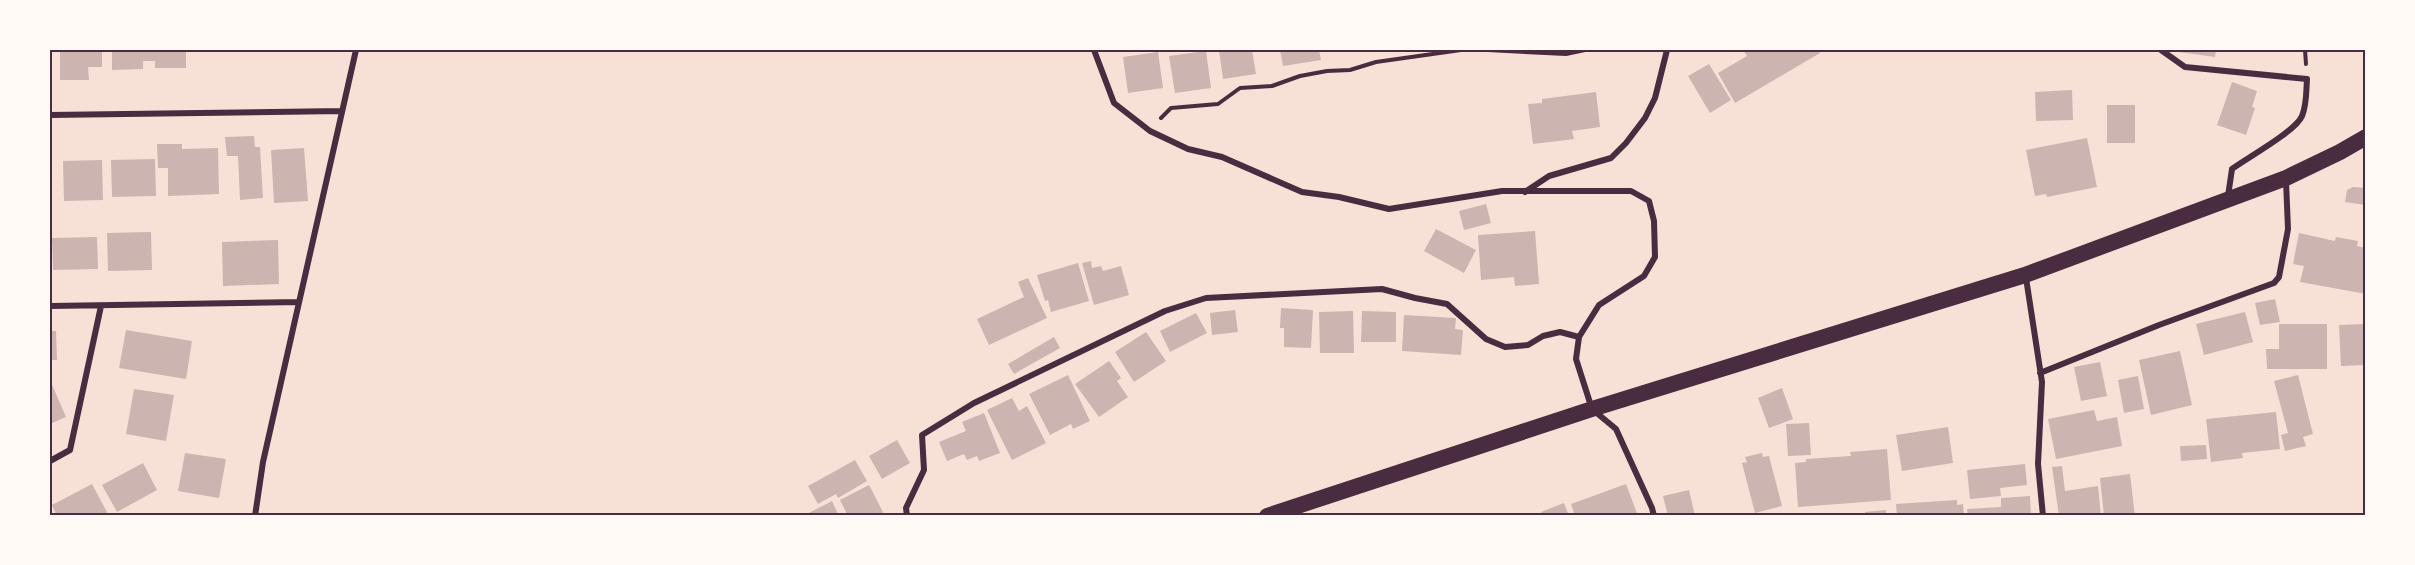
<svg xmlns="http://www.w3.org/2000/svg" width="2415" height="565" viewBox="0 0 2415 565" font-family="'Noto Sans',sans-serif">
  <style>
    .building { fill: #ccb4b1 }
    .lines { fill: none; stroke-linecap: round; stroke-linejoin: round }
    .path { stroke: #4a2c40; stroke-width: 4 }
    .minor { stroke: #4a2c40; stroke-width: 6 }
    .trunk { stroke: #4a2c40; stroke-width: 16 }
    .neatline { fill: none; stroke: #4a2c40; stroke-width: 2 }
  </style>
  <rect width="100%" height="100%" fill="#f7e1d7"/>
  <path class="building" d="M60 50H102V67H88L89 80H60Z
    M112 50H186V68H155V61H143V69L112 70Z
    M1219 50H1252L1256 74 1223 79Z
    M1280 50H1319L1321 60 1283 66Z
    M1743 50H1818L1820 53 1735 103 1718 73 1747 56Z
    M2179 50H2216L2215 57 2179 52Z
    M1206 51 1211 88 1175 93 1169 56Z
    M1158 52 1163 88 1128 93 1123 57Z
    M1709 64 1731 100 1710 113 1688 76Z
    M2232 82 2257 91 2252 107 2255 108 2246 135 2217 125Z
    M2072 90 2073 120 2036 121 2035 92Z
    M1596 92 1600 127 1572 131 1574 139 1533 144 1528 104 1542 103V99Z
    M2107 105H2135V143H2107Z
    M254 136 255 147H260L263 198 240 200 238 156H227L225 137Z
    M2087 138 2097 187 2047 197 2046 194 2035 196 2026 150Z
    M157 144H182V149L218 148 219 194 168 196V168H158Z
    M304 148 308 201 274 203 271 150Z
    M155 159 156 196 112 197 111 160Z
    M102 160 103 200 64 201 63 161Z
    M2353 187 2366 188V205L2345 202 2347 190Z
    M1486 204 1491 223 1464 230 1459 211Z
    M1436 229 1476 250 1464 273 1424 251Z
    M1535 231 1539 284 1515 286 1514 277 1481 280 1478 235Z
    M151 232 152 270 108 271 107 233Z
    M2299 233 2335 241 2336 237 2358 241 2357 246 2366 248V294L2300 282 2304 266 2293 264Z
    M97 237 98 269 53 270 52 238Z
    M278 240 279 284 223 286 222 242Z
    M1091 261 1092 268 1101 266 1103 271 1121 266 1129 295 1094 305 1082 263Z
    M1078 263 1089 301 1051 312 1048 300 1045 301 1037 275Z
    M1028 278 1047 318 989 345 977 319 1024 297 1018 282Z
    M2275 299 2280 322 2260 325 2255 303Z
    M1281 308 1313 310 1311 348 1284 347V328H1280Z
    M1235 310 1238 332 1212 335 1210 313Z
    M1353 311 1354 353H1320L1319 312Z
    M1362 311 1396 312V342H1361Z
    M2245 312 2253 342 2204 355 2196 324Z
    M1196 313 1207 333 1170 352 1160 331Z
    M1404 315 1456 318 1455 329 1463 330 1461 355 1402 351Z
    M2279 324H2327V369H2267L2266 349H2279Z
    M2366 324V365L2341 366 2339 325Z
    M126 330 192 341 186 379 119 368Z
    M50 331H56L57 360H50Z
    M1146 332 1166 361 1134 382 1115 352Z
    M1054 337 1060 348 1014 374 1008 364Z
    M2180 351 2192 405 2151 415 2139 360Z
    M1109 361 1121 378 1117 381 1128 397 1099 417 1075 384Z
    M2100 362 2107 396 2081 401 2074 367Z
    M1068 375 1090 421 1073 429 1071 424 1050 435 1029 394Z
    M2298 375 2313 434 2303 437 2306 446 2285 451 2281 435 2288 433 2274 381Z
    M2138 376 2144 409 2124 413 2118 380Z
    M50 380 66 417 50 424Z
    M1782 388 1793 419 1769 428 1758 398Z
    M134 389 174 395 166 441 126 434Z
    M1012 398 1019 411 1027 406 1046 443 1012 460 987 410Z
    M2094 410 2097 421 2117 417 2122 446 2056 459 2048 419Z
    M2276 412 2280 449 2242 453 2243 458 2211 462 2206 419Z
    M984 413 1000 453 979 461 977 456 967 460 964 454 947 461 939 442 966 431 962 422Z
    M1809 423 1811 455 1788 456 1786 424Z
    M1948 427 1953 463 1902 471 1896 435Z
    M897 440 910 463 882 479 869 456Z
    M2206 445 2207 459 2181 461 2180 446Z
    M1887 449 1891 500 1798 507 1795 463 1806 462V459L1851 456 1850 452Z
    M185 453 226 459 219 498 178 491Z
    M1762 453 1763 457 1769 456 1782 506 1755 513 1742 463 1747 462 1745 457Z
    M855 460 867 481 838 498 836 494 818 504 808 486Z
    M143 463 157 490 117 512 102 485Z
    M2025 464 2027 485 2000 488 2001 496 1970 499 1967 470Z
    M2062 466 2065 491 2098 486 2101 516H2059L2052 467Z
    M2130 474 2135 516H2104L2100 478Z
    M92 484 109 516H57L52 505Z
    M1626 484 1638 516H1575L1571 504Z
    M869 485 885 516H848L840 500Z
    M1689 490 1695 516H1668L1663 496Z
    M2030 496 2031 516H1968L1967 509 2001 507V498Z
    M1957 500V505L1963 504 1964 516H1897L1896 504Z
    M832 501 839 516H803Z
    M1564 503 1569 516H1543L1541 512Z
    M1886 510V516H1865V512Z"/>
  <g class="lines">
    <path class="path" d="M1487 50 1566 54 1585 50
      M2305 50 2306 64
      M1161 118 1171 108 1218 104 1240 88 1272 86 1300 76 1327 71 1350 70 1376 62 1461 50"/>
    <path class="minor" d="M1094 50 1114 103 1150 131 1188 149 1222 157 1302 192 1339 197 1389 209 1502 191H1631L1649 201 1654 221 1655 257 1644 276 1599 305 1579 337 1576 359 1592 409 1616 429 1652 508 1654 516
      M2161 50 2185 67 2307 79C2306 92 2307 104 2302 116 2296 131 2247 158 2232 169L2228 196
      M50 115 342 111
      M1525 192 1549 176 1611 158 1626 143 1645 118 1655 98 1667 50
      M2026 278 2042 382 2038 464 2043 516
      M50 306 299 302
      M2040 373 2159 325 2274 283 2279 277 2288 229 2286 181
      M50 461 70 450 101 306
      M255 516 263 462 356 50
      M907 516 906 508 924 470 922 435 974 403 1165 311 1206 298 1382 289 1415 298 1447 304 1486 339 1505 347 1528 345 1543 336 1560 332 1579 337"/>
    <path class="trunk" d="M1267 516 1592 409 2025 275 2286 178 2340 152 2366 137"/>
  </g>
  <rect width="2415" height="565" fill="none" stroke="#fffaf5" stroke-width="102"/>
  <rect x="51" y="51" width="2313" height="463" class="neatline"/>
</svg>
